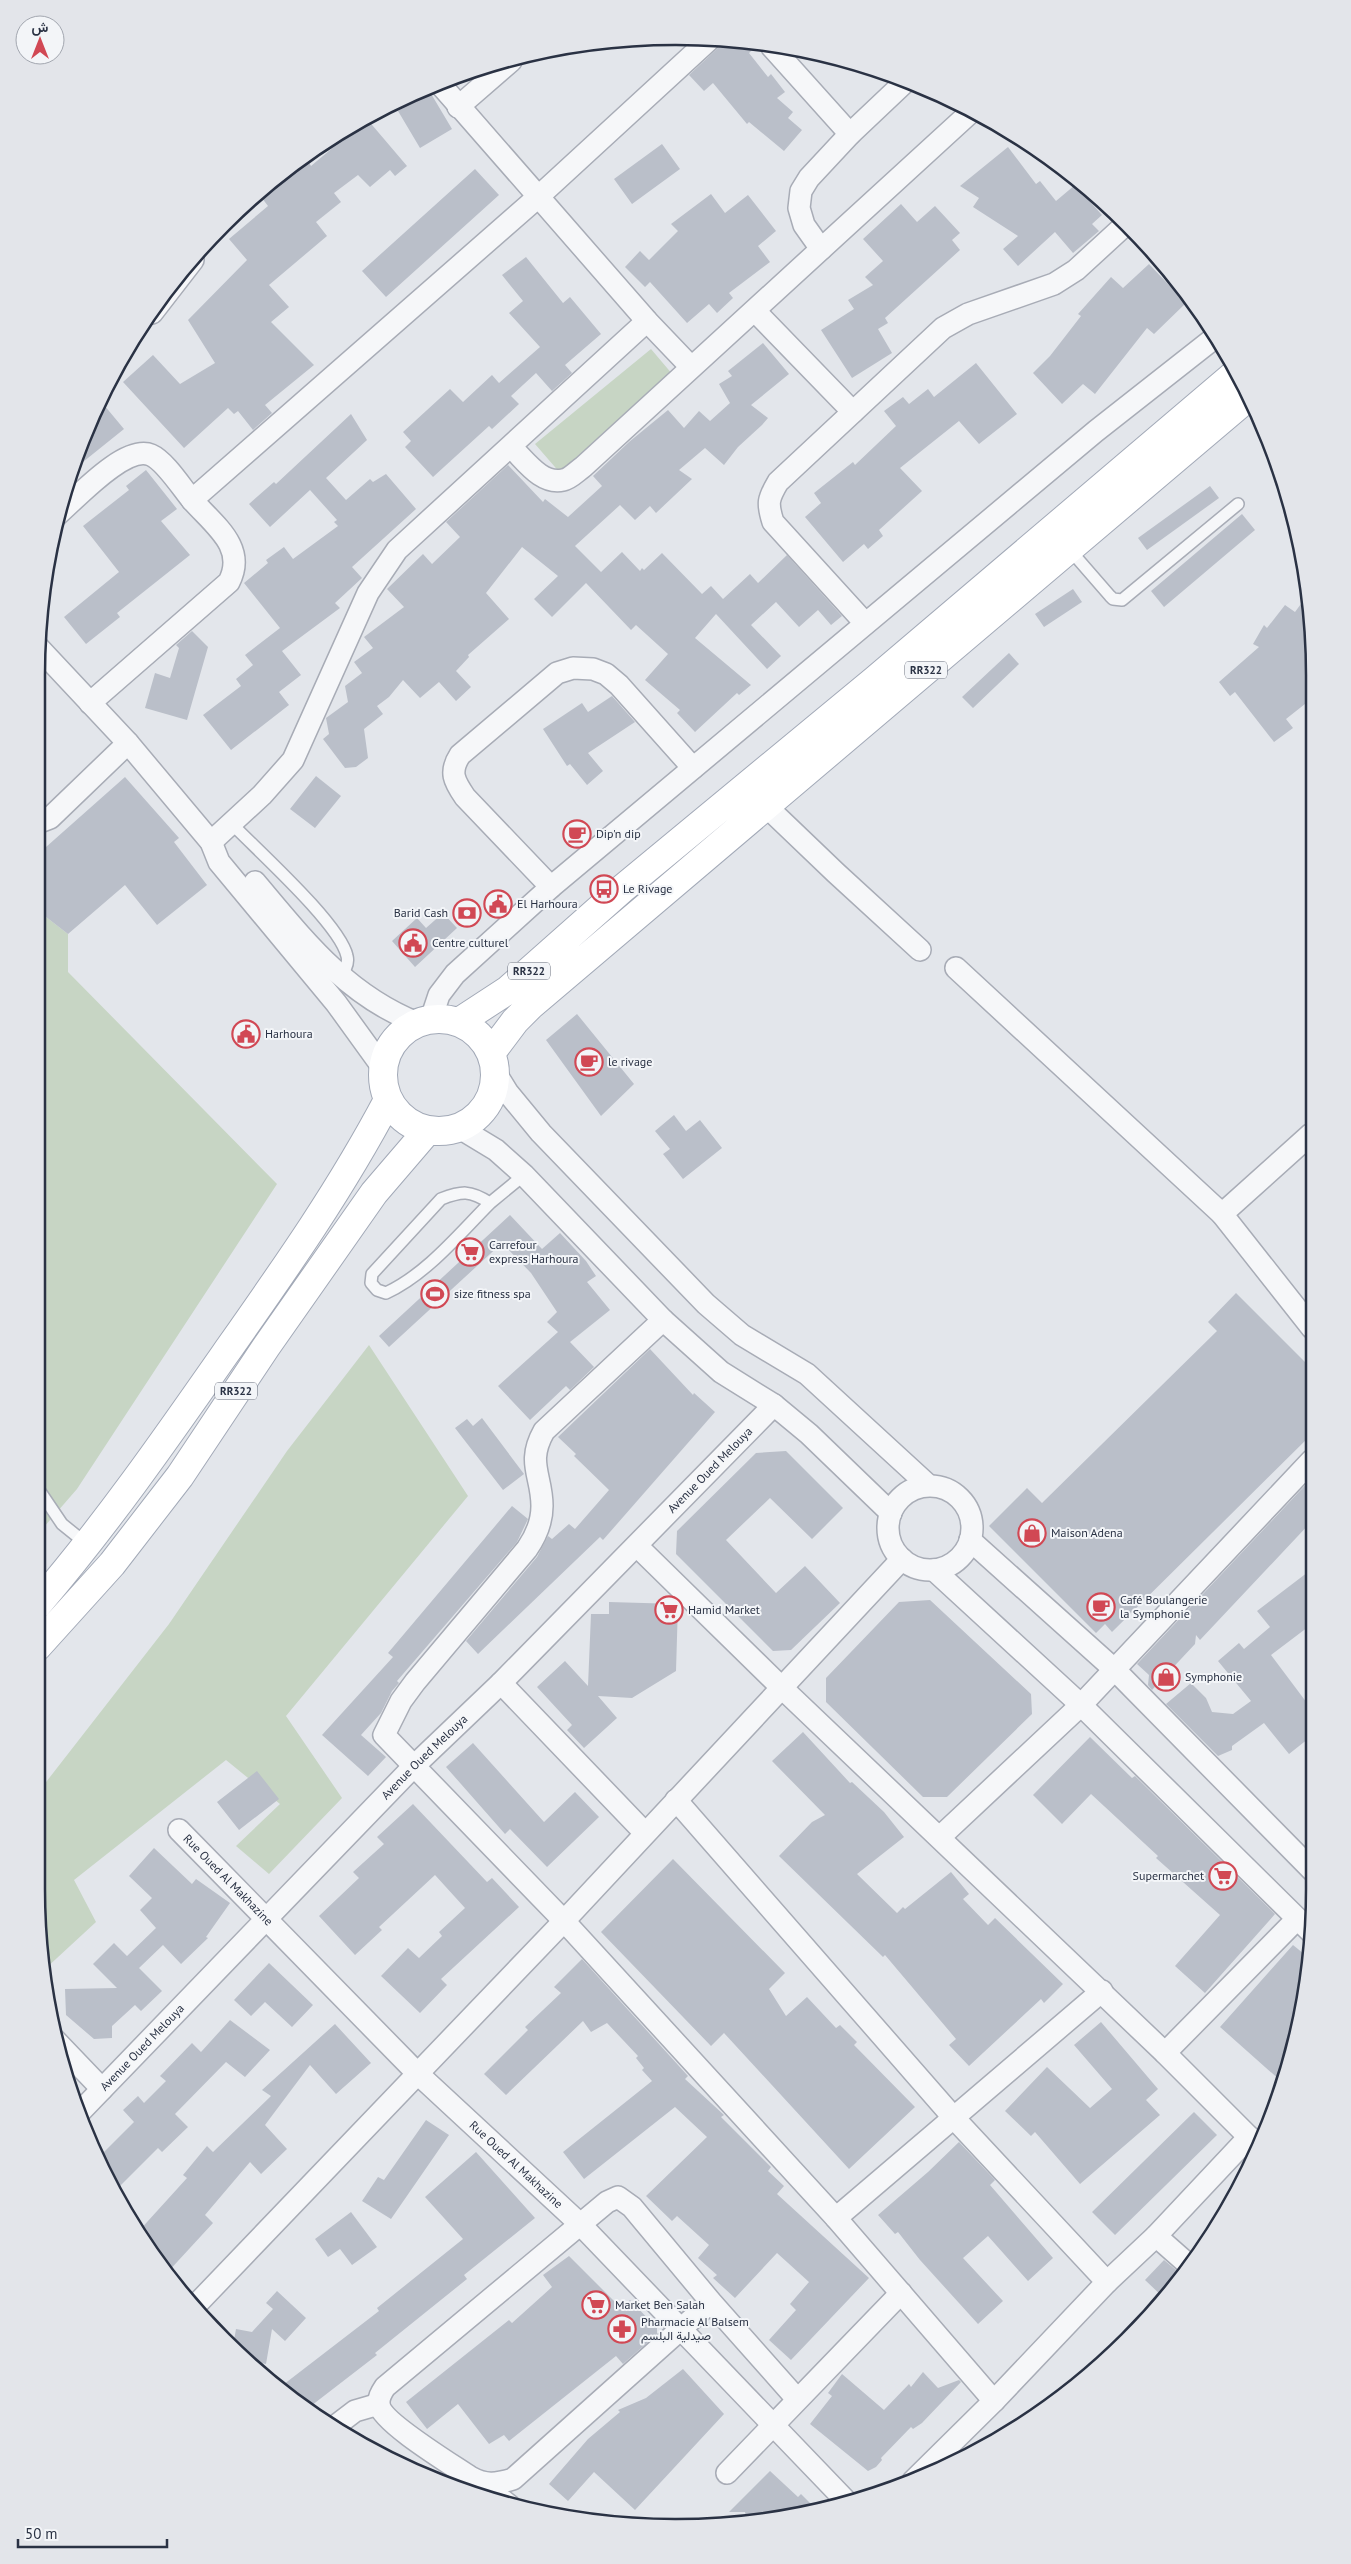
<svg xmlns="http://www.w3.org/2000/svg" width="1351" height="2564" viewBox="0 0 1351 2564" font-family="'PT Sans',Vazirmatn,sans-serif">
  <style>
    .green { fill: #c7d5c4 }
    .building { fill: #babfc9 }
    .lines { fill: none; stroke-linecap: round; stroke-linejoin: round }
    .service-casing { stroke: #a8acb6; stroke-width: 14 }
    .minor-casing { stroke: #a8acb6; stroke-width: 24 }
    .primary-casing { stroke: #a2a9b7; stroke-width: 30 }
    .service { stroke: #f6f7f9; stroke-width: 11 }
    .minor { stroke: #f6f7f9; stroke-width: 21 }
    .primary { stroke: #fff; stroke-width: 28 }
    .labels { text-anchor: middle; stroke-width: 4; stroke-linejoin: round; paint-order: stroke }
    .shield { fill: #f3f5f8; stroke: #666c7a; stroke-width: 1 }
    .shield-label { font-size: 11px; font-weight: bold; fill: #2a3244 }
    .poi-label { font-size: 12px; fill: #2a3244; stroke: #f3f5f8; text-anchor: start }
    .street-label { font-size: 12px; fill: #2a3244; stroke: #f3f5f8 }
    .rim { fill: none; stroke: #2a3244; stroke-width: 2.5 }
  </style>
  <rect width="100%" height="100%" fill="#e3e6eb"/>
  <path class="green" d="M651 349 673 375 561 474 535 444Z
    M37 910 68 934V972L277 1184 77 1489 37 1535V1428L41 1421 37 1416Z
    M369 1345 468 1496 286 1716 342 1798 269 1874 236 1846 280 1804 226 1760 74 1880 96 1922 44 1970 36 1888V1795L169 1624 287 1451Z"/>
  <path class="building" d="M725 39 758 44 749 53 768 77 771 74 785 92 777 98 793 112 788 118 802 130 784 151 749 122 747 124 713 83 704 91 689 75 719 47Z
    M430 92 452 129 420 148 398 111Z
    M367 119 407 166 395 176 390 170 370 187 358 175 334 193 341 202 316 222 327 236 269 285 289 307 271 322 314 365 265 405 272 413 253 430 238 411 234 414 228 408 184 448 123 382 153 355 180 384 215 363 188 320 247 260 229 239 268 206 259 194 306 158 311 166Z
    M662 144 680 169 632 204 614 179Z
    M1008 147 1036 184 1040 181 1056 201 1075 185 1102 215 1092 224 1099 231 1073 253 1055 232 1018 266 1003 249 1018 236 973 207 979 198 960 186Z
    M475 169 499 195 386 297 362 271Z
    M711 194 725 213 748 195 776 231 758 246 770 262 729 293 733 298 717 313 709 304 687 323 650 282 645 287 625 267 640 251 649 260 678 231 671 224Z
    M901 204 917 222 935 206 960 233 952 240 960 250 885 318 888 323 878 329 892 353 852 378 821 330 854 309 848 300 873 285 865 277 883 261 863 239Z
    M526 257 563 303 570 297 601 334 565 365 572 373 552 391 536 373 511 396 519 404 492 429 489 426 433 477 405 447 411 441 403 432 450 389 463 402 492 375 499 383 540 347 509 313 523 301 502 275Z
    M1149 264 1186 303 1154 334 1147 328 1095 394 1083 384 1062 404 1033 373 1050 356 1081 316 1078 314 1111 277 1123 288Z
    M763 343 789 374 751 405 768 418 762 425 738 447 724 465 705 448 679 470 692 479 656 513 650 506 635 520 620 505 575 546 601 572 622 552 640 571 642 568 644 570 662 553 702 594 711 586 723 599 750 574 758 583 787 555 842 616 831 625 818 610 799 627 776 602 751 625 781 656 767 669 716 614 695 638 751 685 739 695 737 693 695 732 677 713 680 710 645 680 668 654 636 625 631 630 586 583 552 617 534 599 558 576 522 547 486 593 509 619 468 655 469 657 456 671 471 687 456 701 439 682 420 698 403 680 389 697 377 706 383 714 364 729 368 758 356 767 345 768 323 739 329 734 326 718 348 702 345 686 362 673 354 662 373 648 364 637 404 607 387 589 423 554 432 564 460 537 446 522 508 465 543 502 545 499 568 517 602 486 593 476 629 442 668 410 684 428 699 411 710 421 730 403 719 384 732 376 728 371Z
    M976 363 1017 414 979 444 959 421 900 468 922 491 879 530 883 536 868 549 864 544 843 562 805 517 821 503 814 493 853 462 855 465 896 426 884 411 903 397 909 404 928 389 934 397Z
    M104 405 124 429 73 470 95 412Z
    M351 414 367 440 326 478 346 500 370 479 373 482 386 474 416 509 352 567 362 578 335 603 340 608 282 651 301 675 279 692 289 705 231 750 203 715 241 686 236 679 253 665 245 655 280 628 244 583 268 563 266 560 284 547 293 559 338 526 334 522 337 520 310 490 270 527 249 504 274 482 276 484Z
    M146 470 177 509 161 521 190 555 117 613 120 617 86 644 64 617 119 572 83 526 129 490 126 486Z
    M1210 486 1219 498 1147 550 1138 538Z
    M1242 514 1255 530 1164 607 1151 591Z
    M1073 589 1082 602 1044 627 1035 614Z
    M1309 593 1310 700 1286 719 1293 728 1274 742 1235 692 1230 696 1219 682 1259 647 1253 644 1264 625 1267 628 1285 605 1295 612Z
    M192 631 208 647 187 720 145 708 155 673 170 678 179 648 176 645Z
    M1009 653 1019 664 973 708 962 697Z
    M612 696 635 722 588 753 603 771 587 785 570 764 567 766 543 729 582 703 588 712Z
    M316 776 341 796 315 828 290 809Z
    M125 777 179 838 174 842 207 885 157 925 125 885 68 934 37 910V855Z
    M443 913 457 928 415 967 392 941 417 918 426 928Z
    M577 1014 634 1084 601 1116 546 1040Z
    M674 1115 686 1131 700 1120 722 1148 683 1179 663 1154 670 1149 655 1131Z
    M510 1215 542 1249 560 1233 586 1261 596 1276 587 1282 610 1310 570 1342 594 1367 570 1390 566 1386 530 1420 498 1386 558 1332 547 1322 557 1312 531 1273 502 1243 389 1347 379 1336Z
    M1236 1293 1312 1369V1434L1112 1632 1105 1624 1096 1633 989 1526 1027 1488 1042 1503 1217 1331 1208 1322Z
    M650 1349 693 1395 694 1393 715 1412 603 1540 600 1537 478 1654 466 1641 537 1557 548 1536 552 1539 569 1524 575 1529 609 1490 574 1456 576 1454 558 1437Z
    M482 1418 524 1474 503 1490 455 1428 467 1419 473 1426Z
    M786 1451 843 1508 812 1539 770 1498 726 1540 776 1593 805 1566 840 1603 791 1650 773 1651 676 1554 677 1531 756 1453Z
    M1312 1478V1521L1200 1640 1196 1635 1195 1644 1152 1690 1148 1685 1149 1675 1137 1664Z
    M512 1506 528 1519 517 1542 397 1681 399 1683 392 1691 381 1713 361 1735 386 1757 368 1776 322 1735 393 1657 388 1653Z
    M1312 1569V1624L1271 1655 1313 1711V1735L1289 1754 1264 1723 1232 1746V1750L1218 1756 1166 1704 1191 1683 1206 1698 1212 1712 1233 1714 1251 1701 1218 1661 1239 1643 1244 1649 1270 1627 1257 1611Z
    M930 1600 1031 1694 1032 1714 947 1797H923L826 1702V1678L899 1602Z
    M609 1602 678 1604 676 1671 632 1698 598 1696 617 1718 584 1748 567 1730 572 1725 537 1687 565 1661 588 1686 591 1614H609Z
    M803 1732 850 1783 852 1782 884 1812 904 1837 857 1874 897 1913 903 1907 905 1909 951 1872 969 1894 963 1899 988 1925 995 1918 1063 1984 1044 2003 1041 1999 969 2066 949 2045 956 2039 885 1955 883 1957 779 1856 812 1822 825 1815 772 1761Z
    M1090 1737 1132 1778 1135 1776 1275 1914 1205 1993 1175 1966 1220 1915 1156 1858 1158 1856 1091 1794 1062 1824 1033 1795Z
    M473 1743 544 1822 575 1792 599 1817 547 1867 510 1829 505 1834 446 1767Z
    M257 1771 279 1799 239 1830 217 1802Z
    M413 1804 487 1882 492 1878 519 1907 441 1979 447 1985 420 2013 381 1976 408 1948 419 1958 442 1936 439 1932 465 1908 435 1875 379 1927 382 1930 355 1955 319 1916 359 1878 353 1872 384 1844 377 1837Z
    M154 1848 192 1884 196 1879 230 1903 206 1937 208 1938 181 1964 163 1945 139 1968 162 1991 141 2011 135 2005 112 2026V2038L94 2039 66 2015 65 1989 117 1988 93 1964 114 1943 127 1956 156 1928 140 1910 152 1898 129 1876Z
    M673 1859 785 1973 769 1989 786 2016 807 1997 836 2028 840 2025 857 2042 854 2045 915 2107 849 2169 724 2033 711 2046 601 1932Z
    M1293 1945 1309 1958 1293 2054 1282 2082 1220 2027Z
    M582 1959 688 2076 685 2079 724 2115 721 2117 771 2167 768 2171 784 2186 777 2194 869 2278 791 2360 769 2340 796 2310 790 2304 809 2282 777 2253 735 2298 713 2278 717 2275 698 2258 709 2245 677 2216 672 2221 646 2196 707 2137 675 2107 584 2179 563 2152 652 2081 642 2070 644 2068 636 2058 638 2056 607 2023 591 2032 583 2021 506 2095 484 2074 528 2030 525 2027 561 1993 554 1987Z
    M269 1963 313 2005 292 2027 265 2002 251 2016 234 2000Z
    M230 2020 270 2050 245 2077 226 2062 175 2114 188 2127 162 2152 158 2148 118 2188 109 2179 99 2157 134 2122 123 2110 138 2096 144 2103 166 2081 160 2076 192 2043 201 2052Z
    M1101 2022 1158 2089 1146 2100 1160 2115 1080 2184 1035 2132 1031 2136 1005 2111 1047 2067 1090 2108 1112 2089 1074 2045Z
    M335 2024 371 2063 336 2094 310 2065 265 2125 287 2149 261 2174 250 2162 205 2215 213 2223 166 2274 138 2232 187 2178 183 2175 207 2146 213 2152 271 2096 262 2090Z
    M1194 2112 1217 2135 1115 2235 1092 2212Z
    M426 2120 449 2135 391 2219 362 2201 378 2177 384 2180Z
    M959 2142 995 2180 990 2185 1053 2258 1028 2281 988 2236 963 2258 1003 2301 978 2324 920 2260 898 2232 895 2234 878 2215 928 2172Z
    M476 2152 535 2218 464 2275 467 2279 375 2353 377 2355 307 2409 279 2388 379 2311 377 2308 463 2239 425 2197Z
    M351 2212 377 2247 352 2265 340 2249 328 2257 315 2239Z
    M569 2256 621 2308 630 2300 657 2328V2334L623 2364 616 2356 509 2441 504 2435 489 2444 458 2404 427 2429 406 2402 509 2320 512 2323 552 2287 543 2275Z
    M1164 2260 1183 2276 1164 2298 1145 2280Z
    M277 2291 306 2318 285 2341 272 2329 266 2364 246 2360 233 2346 236 2329 252 2332 273 2309 266 2303Z
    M683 2369 724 2414 635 2510 594 2472 568 2501 549 2484 588 2439 620 2412 618 2410 646 2398Z
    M923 2372 938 2388 959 2380 961 2382 922 2423 913 2429 911 2427 881 2458 882 2460 876 2467 868 2471 810 2424 832 2396 828 2393 842 2374 884 2410 909 2384 911 2387Z
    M770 2471 798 2497 801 2494 817 2510 747 2522 745 2512H729Z"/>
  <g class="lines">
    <g class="service-casing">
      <path id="service" d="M1070 550 1110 596 1113 599 1122 600 1238 504
        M231 823C257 850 340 924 347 956 349 964 345 971 339 977
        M490 1203C459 1234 427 1274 386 1293L377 1290 371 1283 372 1274 441 1199C462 1191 470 1190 490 1203L524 1175
        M37 1487 62 1524 88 1545"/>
    </g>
    <g class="minor-casing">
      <g id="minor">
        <path d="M771 46 850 134"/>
        <path d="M440 84 647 321 691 367"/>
        <path d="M458 107 511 61"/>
        <path d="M821 249 804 225 799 208 801 191 809 178 850 134 905 82"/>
        <path d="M755 311 853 412"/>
        <path d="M152 313 193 260"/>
        <path d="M511 447C525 460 541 485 563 480 570 479 577 471 583 467L972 111"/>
        <path d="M57 515C76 499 125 444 151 455 165 461 182 488 192 500L538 197 711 38"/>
        <path d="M865 623 773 522C767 503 768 499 778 482L943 328 968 314 1054 284 1076 270 1125 225"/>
        <path d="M38 647 128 743 211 842 219 862 336 1003 383 1068"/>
        <path d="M90 703 229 582C247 547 214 525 192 500"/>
        <path d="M766 806 836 873 920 950"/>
        <path d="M37 823 50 818 128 743"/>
        <path d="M211 842 262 795 293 760 368 593 397 550 647 321"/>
        <path d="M255 882C304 940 345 994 417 1023"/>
        <path d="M551 887 465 797C454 781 449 772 460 755L557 673 573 668 593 669 606 674 619 685 693 768"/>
        <path d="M956 968 1222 1214"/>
        <path d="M431 1019 439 995 455 974 551 887 1096 431 1213 339"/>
        <path d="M495 1072 508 1093 541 1133 706 1304 742 1335 807 1374 928 1485"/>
        <path d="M458 1127 496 1150 524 1175 663 1320 721 1372 774 1405 809 1434 891 1513"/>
        <path d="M1311 1134 1222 1214 1312 1328"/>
        <path d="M663 1320 544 1431C526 1463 542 1475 542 1506 542 1522 536 1536 527 1549L415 1682 401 1701 384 1735 564 1921 836 2218 994 2401"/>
        <circle cx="930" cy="1528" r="42"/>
        <path d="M970 1540 1115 1670 1313 1871"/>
        <path d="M637 1546 781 1687 1165 2053 1258 2146"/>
        <path d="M934 1570 1081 1705 1313 1934"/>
        <path d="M501 1683 645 1833"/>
        <path d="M676 1800 953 2117 1107 2282 994 2401 913 2481"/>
        <path id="s1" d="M179 1830 417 2073 580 2224 848 2503"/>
        <path d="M940 1837 1081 1705 1312 1460"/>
        <path d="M56 2041 102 2089"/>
        <path d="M1165 2053 1297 1919"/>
        <path id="s2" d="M79 2113 414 1766 501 1683 774 1405"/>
        <path d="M836 2218 1102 1991"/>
        <path d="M1156 2236 1190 2266"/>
        <path d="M1107 2282 1156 2236 1249 2137"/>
        <path d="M711 2302 513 2479C496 2484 486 2486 470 2477 451 2464 383 2423 379 2405 378 2398 381 2393 385 2387L607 2202 618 2197 632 2207 711 2302 797 2399"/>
        <path d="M195 2306 564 1921 902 1559"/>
        <path d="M334 2427 355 2411 379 2404"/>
        <path d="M727 2473 901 2293"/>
        <path d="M482 2484 510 2506"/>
      </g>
    </g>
    <g class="primary-casing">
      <path id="primary" d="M383 1075a56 56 0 1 1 112 0a56 56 0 1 1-112 0Z
        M459 1022 508 990 622 889 875 680 1234 375
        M491 1053 515 1021 531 1005 1247 398
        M37 1605C105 1526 165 1440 225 1354 284 1270 340 1191 388 1100
        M37 1647 112 1564 180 1476 266 1347 374 1193 428 1130"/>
    </g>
    <use href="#service" class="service"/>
    <use href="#minor" class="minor"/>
    <use href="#primary" class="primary"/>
  </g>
  <defs>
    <g id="cafe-ring" transform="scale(1.4375)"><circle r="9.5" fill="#f3f5f8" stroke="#d14854" stroke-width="1.5"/><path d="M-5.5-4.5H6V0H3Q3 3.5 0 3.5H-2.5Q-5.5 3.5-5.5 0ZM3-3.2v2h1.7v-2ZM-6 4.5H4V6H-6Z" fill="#d14854"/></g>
    <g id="bus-ring" transform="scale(1.4375)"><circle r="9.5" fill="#f3f5f8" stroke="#d14854" stroke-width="1.5"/><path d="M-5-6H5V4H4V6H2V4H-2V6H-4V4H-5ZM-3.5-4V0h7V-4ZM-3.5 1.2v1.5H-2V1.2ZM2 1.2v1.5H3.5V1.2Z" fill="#d14854"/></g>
    <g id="civic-ring" transform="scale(1.4375)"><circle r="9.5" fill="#f3f5f8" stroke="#d14854" stroke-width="1.5"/><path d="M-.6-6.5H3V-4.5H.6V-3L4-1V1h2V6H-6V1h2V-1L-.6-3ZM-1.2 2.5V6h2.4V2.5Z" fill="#d14854"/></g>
    <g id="bank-ring" transform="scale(1.4375)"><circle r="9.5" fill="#f3f5f8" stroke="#d14854" stroke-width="1.5"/><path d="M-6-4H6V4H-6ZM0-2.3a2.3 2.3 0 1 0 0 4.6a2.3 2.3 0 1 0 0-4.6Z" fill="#d14854"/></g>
    <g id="supermarket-ring" transform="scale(1.4375)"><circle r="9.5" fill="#f3f5f8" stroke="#d14854" stroke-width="1.5"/><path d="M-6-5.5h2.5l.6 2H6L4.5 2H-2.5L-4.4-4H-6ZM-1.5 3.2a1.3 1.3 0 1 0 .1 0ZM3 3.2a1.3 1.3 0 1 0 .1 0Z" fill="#d14854"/></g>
    <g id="stadium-ring" transform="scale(1.4375)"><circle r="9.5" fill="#f3f5f8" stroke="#d14854" stroke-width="1.5"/><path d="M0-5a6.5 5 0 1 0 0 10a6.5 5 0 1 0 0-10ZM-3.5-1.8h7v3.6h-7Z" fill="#d14854"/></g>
    <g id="shop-ring" transform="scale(1.4375)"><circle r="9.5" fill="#f3f5f8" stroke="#d14854" stroke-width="1.5"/><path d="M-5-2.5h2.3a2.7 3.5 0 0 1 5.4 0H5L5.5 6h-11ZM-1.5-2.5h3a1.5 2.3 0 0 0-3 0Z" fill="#d14854"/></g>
    <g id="pharmacy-ring" transform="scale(1.4375)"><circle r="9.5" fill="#f3f5f8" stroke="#d14854" stroke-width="1.5"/><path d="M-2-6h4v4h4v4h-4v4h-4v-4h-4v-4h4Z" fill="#d14854"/></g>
  </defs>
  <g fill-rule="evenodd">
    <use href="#cafe-ring" x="577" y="834"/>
    <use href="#bus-ring" x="604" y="889"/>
    <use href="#civic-ring" x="498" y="904"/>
    <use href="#bank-ring" x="467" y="913"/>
    <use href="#civic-ring" x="413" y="943"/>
    <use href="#civic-ring" x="246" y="1034"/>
    <use href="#cafe-ring" x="589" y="1062"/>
    <use href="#supermarket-ring" x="470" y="1252"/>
    <use href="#stadium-ring" x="435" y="1294"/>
    <use href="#shop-ring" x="1032" y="1533"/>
    <use href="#cafe-ring" x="1101" y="1607"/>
    <use href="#supermarket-ring" x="669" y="1610"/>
    <use href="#shop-ring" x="1166" y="1677"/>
    <use href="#supermarket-ring" x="1223" y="1876"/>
    <use href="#supermarket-ring" x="596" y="2305"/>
    <use href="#pharmacy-ring" x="622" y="2329"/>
  </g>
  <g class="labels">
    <g class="shield">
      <rect x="905" y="661.5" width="42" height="17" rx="4"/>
      <rect x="508" y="962.5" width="42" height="17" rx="4"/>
      <rect x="215" y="1382.5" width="42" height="17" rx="4"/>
    </g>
    <g class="shield-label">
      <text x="926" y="674">RR322</text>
      <text x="529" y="975">RR322</text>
      <text x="236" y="1395">RR322</text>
    </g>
    <g class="poi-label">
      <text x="596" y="838">Dip'n dip</text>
      <text x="623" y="893">Le Rivage</text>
      <text x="517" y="908">El Harhoura</text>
      <text x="448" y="917" text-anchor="end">Barid Cash</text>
      <text x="432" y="947">Centre culturel</text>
      <text x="265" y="1038">Harhoura</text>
      <text x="608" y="1066">le rivage</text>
      <text x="489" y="1249">Carrefour<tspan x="489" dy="14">express Harhoura</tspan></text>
      <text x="454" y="1298">size fitness spa</text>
      <text x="1051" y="1537">Maison Adena</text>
      <text x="1120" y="1604">Café Boulangerie<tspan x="1120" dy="14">la Symphonie</tspan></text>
      <text x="688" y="1614">Hamid Market</text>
      <text x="1185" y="1681">Symphonie</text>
      <text x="1204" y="1880" text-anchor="end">Supermarchet</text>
      <text x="615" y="2309">Market Ben Salah</text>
      <text x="641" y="2326">Pharmacie Al Balsem<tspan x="641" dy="14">صيدلية البلسم</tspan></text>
    </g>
    <g class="street-label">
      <text dy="4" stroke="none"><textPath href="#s2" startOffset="901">Avenue Oued Melouya</textPath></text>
      <text dy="4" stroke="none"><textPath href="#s2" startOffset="496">Avenue Oued Melouya</textPath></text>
      <text dy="4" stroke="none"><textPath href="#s1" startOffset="70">Rue Oued Al Makhazine</textPath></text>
      <text dy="4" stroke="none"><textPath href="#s2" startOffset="91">Avenue Oued Melouya</textPath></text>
      <text dy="4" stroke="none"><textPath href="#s1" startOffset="475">Rue Oued Al Makhazine</textPath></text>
    </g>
  </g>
  <path d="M0 0H1351V2564H0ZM675 45H676A630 630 0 0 1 1306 675V1889A630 630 0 0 1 676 2519H675A630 630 0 0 1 45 1889V675A630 630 0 0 1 675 45Z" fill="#e3e5ea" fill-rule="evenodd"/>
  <path class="rim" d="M675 45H676A630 630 0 0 1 1306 675V1889A630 630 0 0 1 676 2519H675A630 630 0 0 1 45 1889V675A630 630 0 0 1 675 45Z"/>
  <g transform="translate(40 40)"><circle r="24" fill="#f3f5f8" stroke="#a3a7b0"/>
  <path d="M0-4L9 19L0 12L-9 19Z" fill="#d14854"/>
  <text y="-8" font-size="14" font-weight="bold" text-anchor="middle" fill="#2a3244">ش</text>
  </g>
  <path d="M18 2539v8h149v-8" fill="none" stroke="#2a3244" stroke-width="2.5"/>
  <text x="25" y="2539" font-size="15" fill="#2a3244" stroke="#f3f5f8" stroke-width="4" paint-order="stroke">50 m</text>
</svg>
